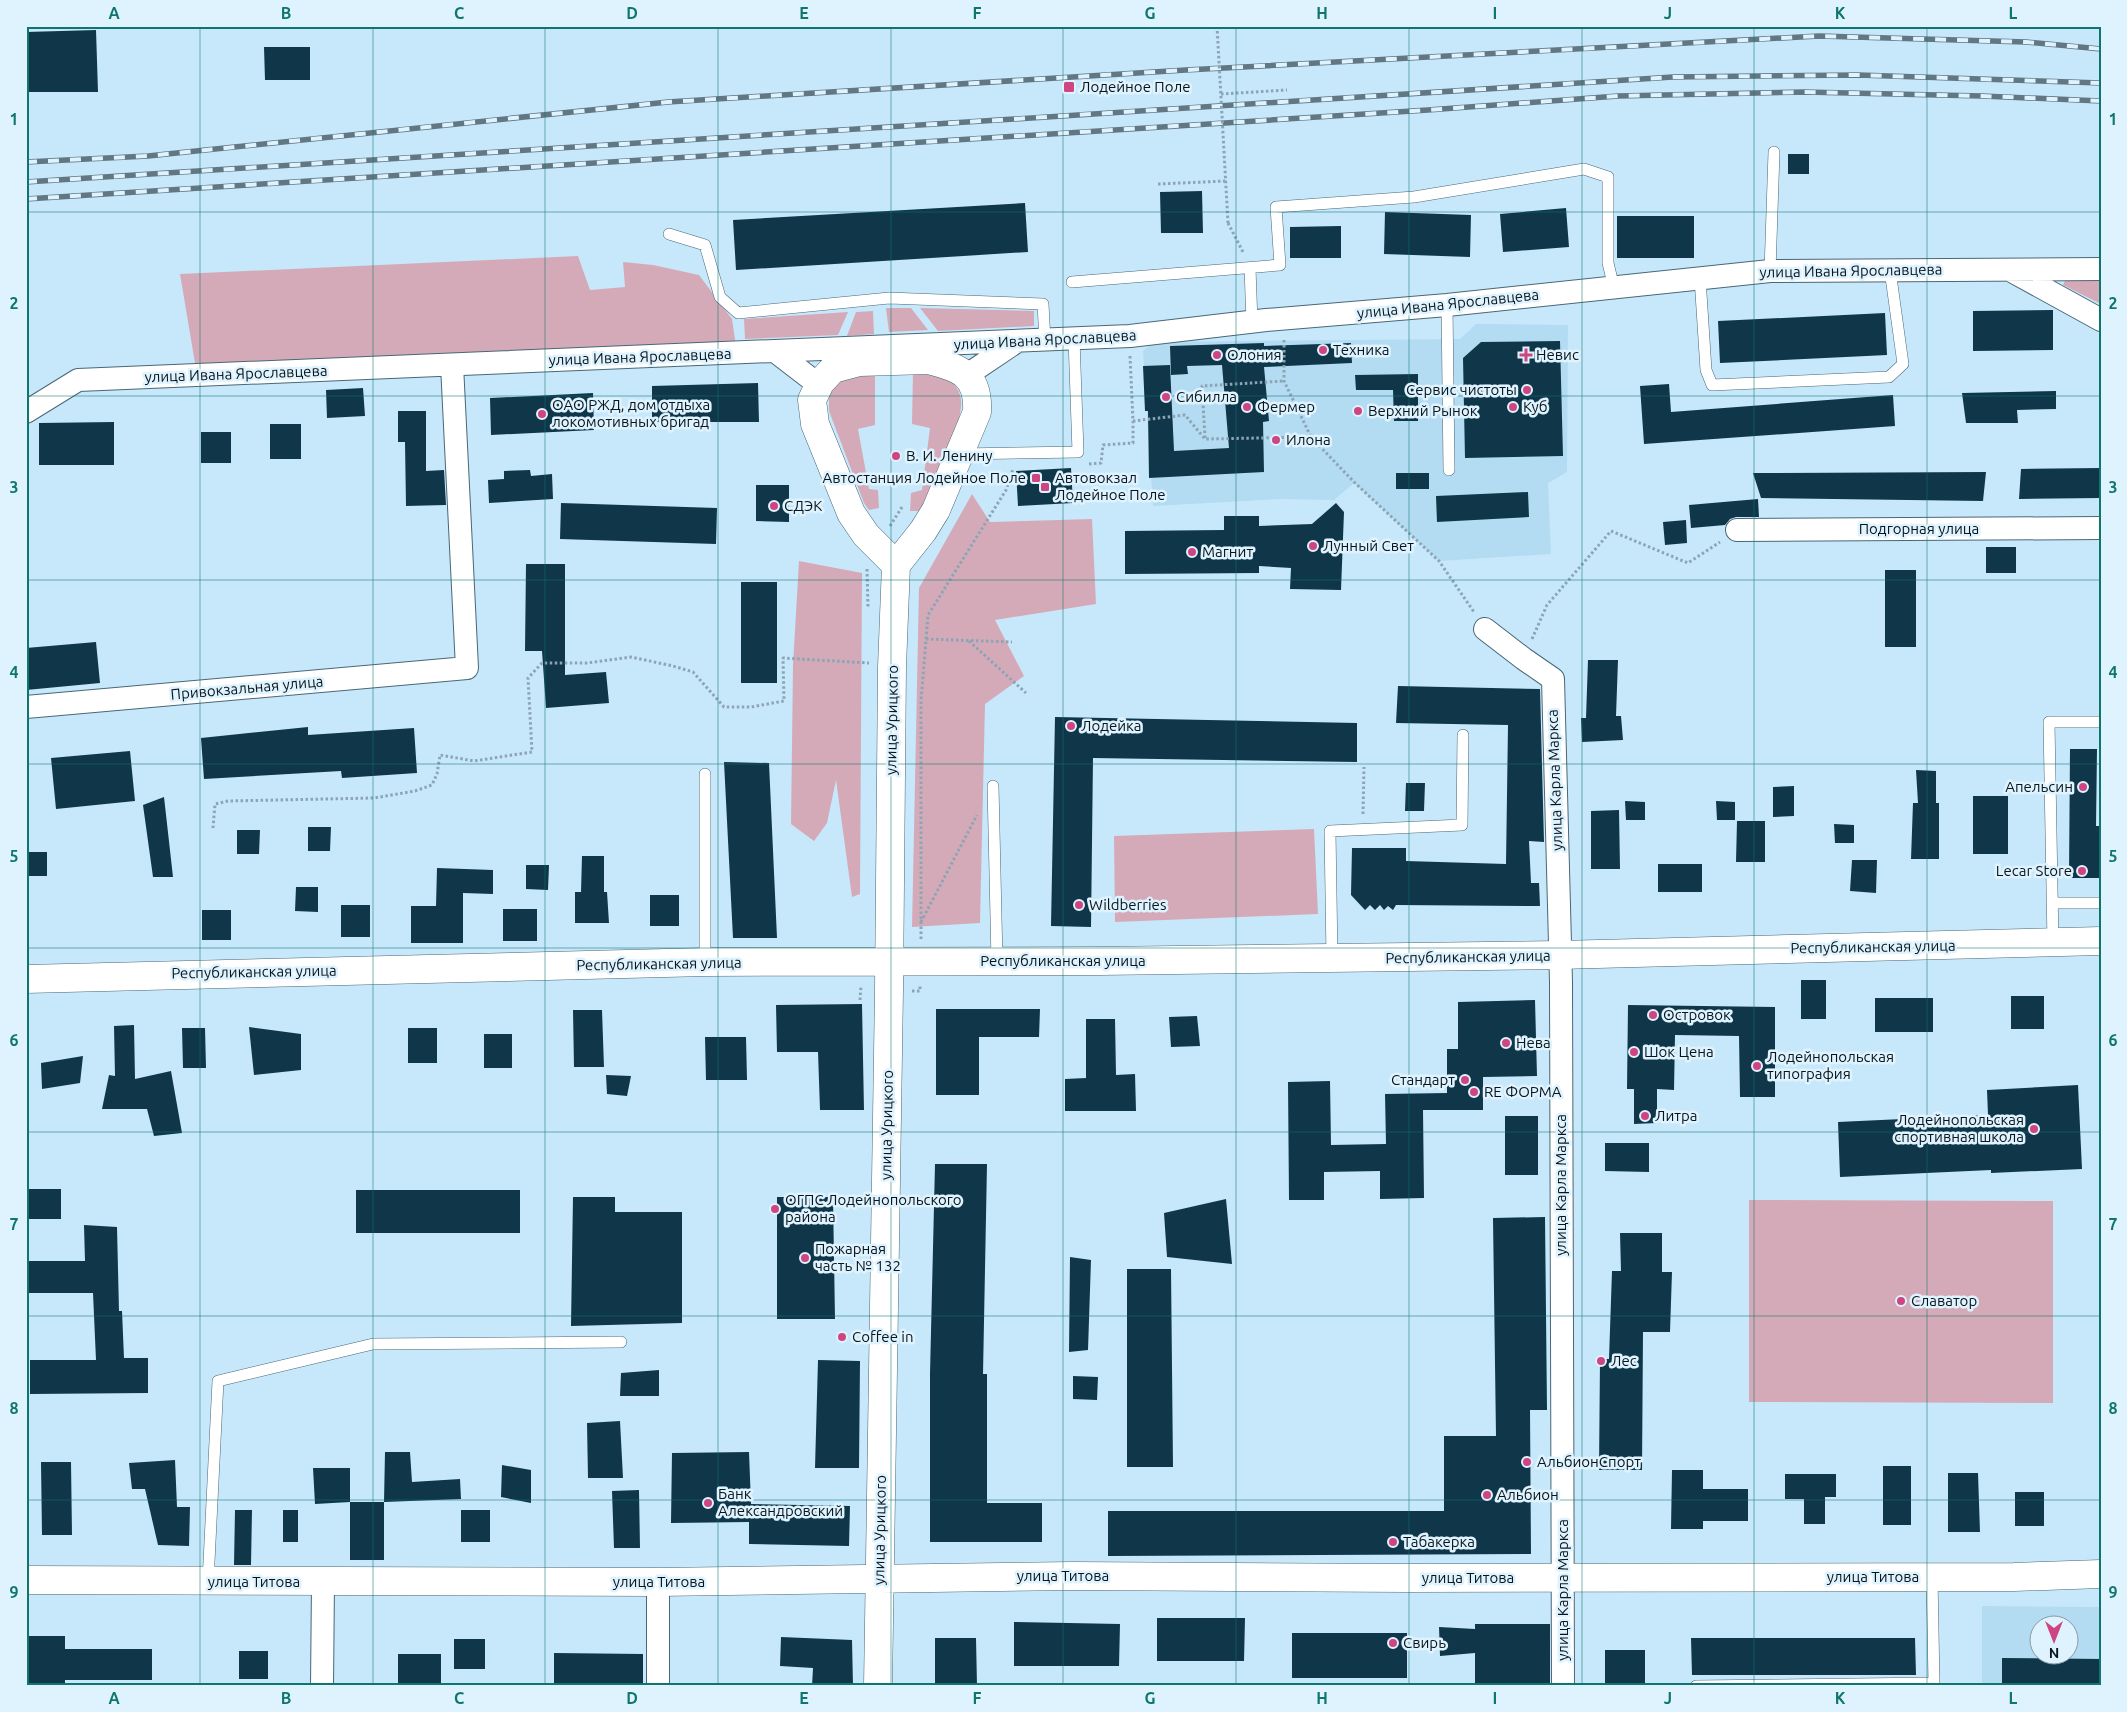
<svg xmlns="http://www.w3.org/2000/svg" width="2127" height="1712" viewBox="0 0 2127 1712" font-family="Ubuntu,sans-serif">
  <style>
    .built { fill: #b3dbf2; fill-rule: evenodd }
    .green { fill: #d5aab8 }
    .building { fill: #0f3749 }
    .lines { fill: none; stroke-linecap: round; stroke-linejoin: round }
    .lane-casing { stroke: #496777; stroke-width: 12 }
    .street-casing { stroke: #496777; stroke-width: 24 }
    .secondary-casing { stroke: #496777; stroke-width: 29 }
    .path { stroke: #8ba5b4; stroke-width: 3; stroke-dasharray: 2.5 2.5; stroke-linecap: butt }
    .lane { stroke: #fff; stroke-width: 11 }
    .street { stroke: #fff; stroke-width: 22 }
    .secondary { stroke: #fff; stroke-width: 28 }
    .rail-casing { stroke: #617783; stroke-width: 5.5 }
    .rail { stroke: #dff3ff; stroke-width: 4; stroke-dasharray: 11; stroke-linecap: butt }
    .path-bridge { stroke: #8ba5b4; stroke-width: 3; stroke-dasharray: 2.5 2.5; stroke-linecap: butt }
    .grid { fill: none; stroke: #0f766e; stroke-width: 1; stroke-opacity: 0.55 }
    .poi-dot { fill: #ce4581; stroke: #dff3ff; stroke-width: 2 }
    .labels { text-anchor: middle; stroke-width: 5; stroke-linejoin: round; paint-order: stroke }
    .poi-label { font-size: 15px; fill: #09151c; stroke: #dff3ff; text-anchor: start }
    .street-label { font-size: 15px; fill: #09151c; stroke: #dff3ff }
    .neatline { fill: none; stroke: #0f766e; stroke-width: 2 }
    .grid-label { font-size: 16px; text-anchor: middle; font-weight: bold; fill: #0f766e }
  </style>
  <rect width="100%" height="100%" fill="#c7e8fb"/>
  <path class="built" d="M1476 324 1568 325 1567 472 1548 483 1551 554 1439 561 1354 483 1334 500 1281 499 1153 506 1143 351 1153 342 1460 339Z
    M1982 1606 2101 1607V1686H1982ZM2040 1624H2070V1654H2040Z"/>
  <path class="green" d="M578 256 590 290 625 287 623 262 653 265 699 275 732 319 737 353 197 375 180 274Z
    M2069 271 2101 272V304L2063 285Z
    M886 308H911L928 330 889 332Z
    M920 308 1034 311V326L938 331Z
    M873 311 874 334 847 336 856 312Z
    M848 312 838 335 745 339 744 319Z
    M875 369V425L858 429 869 489 878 490 879 508 869 510 864 503 829 411V394L847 375Z
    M913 371H940C961 389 965 395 958 423L922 511H910L911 493 922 490 930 428 912 424Z
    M972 494 990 522 1092 519 1096 604 995 620 1024 676 985 704 980 923 912 927 919 588Z
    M799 561 862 573 860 894 852 897 836 780 827 823 814 841 791 824 793 665Z
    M1314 829 1318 914 1115 922 1114 836Z
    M1749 1200 2053 1201V1403L1749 1402Z"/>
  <path class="building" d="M96 30 98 92H26V32Z
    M264 47H310V80H265Z
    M1788 154H1809V174H1788Z
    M1202 191 1203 233H1161L1160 192Z
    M1025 203 1028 252 736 270 733 220Z
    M1566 208 1569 247 1503 252 1500 214Z
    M1385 212 1471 215 1470 257 1384 254Z
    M1617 216H1694V258H1617Z
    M1341 226V258H1290V227Z
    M2053 310V350L1973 351V311Z
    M1885 313 1887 355 1720 363 1718 321Z
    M1560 341 1563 456 1465 458 1463 358 1481 342Z
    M1264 343V346L1351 343 1352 363 1264 367 1269 421 1263 422 1264 472 1149 478 1148 411H1145L1143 366 1170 365 1174 451 1229 448 1222 365 1187 366 1188 374 1171 375 1170 346Z
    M1418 374V421H1394L1393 390H1356L1355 375Z
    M758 383 759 422H652V386Z
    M1669 384 1671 412 1893 395 1895 426 1644 444 1640 386Z
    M363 388 365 416 327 418 326 390Z
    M2056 391V409L2017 410 2018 423H1966L1962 393Z
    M593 393 594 430 491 435 490 398Z
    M398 411H426V471L444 470 446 505 406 506 405 442H398Z
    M114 422V465H39V423Z
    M270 424H301V459H270Z
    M201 432H231V463H201Z
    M1071 468 1073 503 1018 506 1016 471Z
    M2101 468V498L2019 499 2021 469Z
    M530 470 531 476 552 474 553 499 489 503 488 480 504 479V471Z
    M1986 472 1983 501 1761 498 1753 473Z
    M1396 473H1429V489H1396Z
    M756 485H789V522L756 521Z
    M1528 492 1529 517 1437 522 1436 496Z
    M1758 499 1759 517H1736L1730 519 1725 525 1691 528 1689 505Z
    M561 503 717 508 716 544 560 539Z
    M1336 503 1344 512 1341 590 1290 589 1291 568 1259 566V573L1125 574V531L1224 530V516H1259V526L1312 524Z
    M1686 520 1687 543 1665 545 1663 522Z
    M1986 547H2016V573H1986Z
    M526 564H565V675L606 672 609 703 546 708 542 651H525Z
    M1885 570H1916V647H1885Z
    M741 582H777V683H741Z
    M96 642 100 683 26 690V648Z
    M1588 660H1618L1616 716H1621L1623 740 1582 742 1581 718H1586Z
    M1398 686 1540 689 1544 842 1529 841 1531 883H1539L1540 906 1396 905 1393 910 1388 906 1384 910 1380 905 1375 910 1370 905 1365 910 1351 895 1352 848H1406V861L1506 864 1508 725 1396 723Z
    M1055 717 1357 723V762L1093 758 1091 927 1051 926Z
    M308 727V735L414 728 417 773 342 778 341 771 204 779 201 738Z
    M2070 749H2097L2096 826H2101V878H2069Z
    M130 751 135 801 56 809 51 758Z
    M724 762 769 763 777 938H733Z
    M1916 770 1936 771V803H1939V859H1911L1913 803H1918Z
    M1406 783H1425L1424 811H1405Z
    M1794 786V816L1773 817V787Z
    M1973 796H2008V854H1973Z
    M164 797 173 877H153L143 805Z
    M1625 801 1645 802V820H1626Z
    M1716 801 1735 802V820H1717Z
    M1619 810 1620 869H1591V811Z
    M1737 821H1765V862H1736Z
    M1834 824 1854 825V843H1835Z
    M308 827H331L330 851H308Z
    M237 830H260L259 854H237Z
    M26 852H47V876H26Z
    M582 856H604V892H607L609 923H575V892H581Z
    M1852 860H1877L1876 893 1850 891Z
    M1658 864H1702V892H1658Z
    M526 865H549L548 890 526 889Z
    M437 868 493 870V894L463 893V943H411V906H436Z
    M296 887H318V912L295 911Z
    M650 895H679V926H650Z
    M341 905H370V937H341Z
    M503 909H537V941H503Z
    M202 910H231V940H202Z
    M1801 980H1826V1019H1801Z
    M2011 996H2044V1029H2011Z
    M1875 998H1933V1032H1875Z
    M1535 1000 1537 1076 1483 1077V1110H1423L1424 1198 1380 1199V1171L1324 1172V1200H1289L1288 1082 1330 1081 1331 1145 1386 1144 1385 1094 1447 1093V1049H1458V1002Z
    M862 1004 864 1110H820L818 1052H777L776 1005Z
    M1628 1005 1775 1007V1097H1740L1739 1036 1675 1035 1674 1090 1657 1089V1123L1634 1124V1089H1627Z
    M936 1009H1040L1039 1037H979V1095H936Z
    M573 1010H602L604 1067H574Z
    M1197 1016 1200 1046 1171 1047 1169 1017Z
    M1086 1019H1115L1116 1075 1135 1074 1136 1111H1065V1079L1086 1078Z
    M134 1025 135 1079 171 1071 182 1133 154 1136 147 1109H102L109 1075 115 1076 114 1026Z
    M249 1027 301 1034V1070L254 1075Z
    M182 1028H205L206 1068H183Z
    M408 1028H437V1063H408Z
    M484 1034H512V1068H484Z
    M705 1037H746L747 1080H706Z
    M83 1056 80 1083 42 1089 41 1063Z
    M606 1075 631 1076 627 1096 607 1094Z
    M2078 1085 2082 1169 1991 1173V1170L1840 1177 1838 1122 1988 1115 1987 1090Z
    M1505 1116H1538V1175H1505Z
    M1605 1143H1649V1172L1605 1171Z
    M935 1164H987L983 1374H987V1503H1042V1542H930V1374Z
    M26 1189H61V1219H26Z
    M356 1190H520V1233H356Z
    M573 1197H615V1212H682V1323L571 1326Z
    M777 1197H833L835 1319H777Z
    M1226 1199 1232 1264 1167 1257 1164 1213Z
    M1545 1217 1547 1410H1530L1531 1554 1108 1556V1511H1444V1436H1496L1493 1218Z
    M84 1225 117 1227 119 1311H122L124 1358H148V1393L30 1394V1360H96L93 1293H26V1261H85Z
    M1620 1233H1662V1272H1672L1670 1332H1643L1642 1470H1599L1600 1359H1609L1612 1271H1621Z
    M1070 1257 1091 1260 1088 1350 1069 1352Z
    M1127 1269H1171L1173 1467H1127Z
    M818 1360 860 1361 859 1468H815Z
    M659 1370V1396H620L621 1373Z
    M1073 1376 1098 1377 1097 1400 1073 1399Z
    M620 1421 623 1478H588L587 1423Z
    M385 1452H410L412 1482 460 1479 461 1499 384 1502Z
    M749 1452 751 1504 850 1506 849 1546 749 1544V1522L671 1523 672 1453Z
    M175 1460 177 1507H190L189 1546 158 1545 145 1489H132L129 1463Z
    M41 1462H71L72 1535H42Z
    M502 1465 531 1470V1503L501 1497Z
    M1883 1466H1911V1525H1883Z
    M313 1468H350V1502L315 1504Z
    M1672 1470H1703V1489H1748V1521H1703V1529H1671Z
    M1948 1473H1978L1980 1532H1948Z
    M1785 1474H1836V1497H1825V1524H1804V1499H1785Z
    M639 1490 640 1548H614L612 1491Z
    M2015 1492H2044V1526H2015Z
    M350 1502H384V1560H350Z
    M235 1510H252L251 1565H234Z
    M283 1510H298V1542H283Z
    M461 1510H490V1542H461Z
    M1157 1618H1245L1244 1661H1157Z
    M1014 1622 1120 1624 1119 1666H1014Z
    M1475 1624H1550V1686H1475V1653L1440 1656 1439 1627 1475 1629Z
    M1292 1633H1407V1678H1292Z
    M26 1636H65V1649H152V1680H65V1686H26Z
    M781 1637 852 1640 853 1686H812L813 1668 780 1666Z
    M935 1638H976L977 1686H935Z
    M1691 1638H1915L1916 1675H1692Z
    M454 1639H485V1669H454Z
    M1605 1650H1645V1686H1605Z
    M239 1651H268V1679H239Z
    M554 1653 643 1654V1686H554Z
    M398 1654H441V1685H398Z
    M2002 1658 2101 1659V1686H2002Z"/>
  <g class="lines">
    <g class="lane-casing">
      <path id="lane" d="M669 234 705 245 720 297 738 313 889 298 1043 304 1045 341
        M1250 268 1252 323
        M1770 271 1774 152
        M1700 278 1706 370 1712 385 1889 377 1903 364 1890 270
        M1072 282 1280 265 1276 207 1414 197 1584 169 1608 177V263L1614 288
        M1447 305 1449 470
        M960 454 1078 452 1074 339
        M705 774V962
        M993 786 997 961
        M2052 903H2101
        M2053 943 2049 722H2101
        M1332 958 1330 831 1462 825 1463 735
        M208 1582 218 1381 373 1344 621 1342
        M1696 1686 1934 1683 1932 1577"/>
    </g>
    <g class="street-casing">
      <path id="street" d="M2010 270 2101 320
        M776 352 819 385
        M967 375 1016 342
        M26 412 78 380 1130 336 1266 320 1447 305 1770 271 2101 269
        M1737 530 2101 528
        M1485 629 1524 659 1553 679 1561 982 1563 1686
        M26 707 467 668 452 365
        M658 1582V1686
        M322 1686 323 1582"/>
    </g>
    <g class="secondary-casing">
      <path id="secondary" d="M928 360C961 368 979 375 977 412L936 510 923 531 896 565 866 535 851 513 815 424 812 400 820 383 833 369 859 362Z
        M26 979 705 962 1100 961 1559 955 2101 941
        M26 1580 658 1582 1073 1576 1408 1578 2014 1577 2101 1574
        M878 1686 889 990 892 667 896 565"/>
    </g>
    <path class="path" d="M1221 94 1287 90
      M1158 184 1226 181
      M1228 223 1244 254
      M1284 340V381L1311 437 1354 482 1439 561 1474 612
      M1130 356 1133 421 1185 415 1205 439 1311 437
      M1205 438 1202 386 1284 381
      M1089 464 1101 463 1103 445 1133 443V421
      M890 526 902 507
      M867 569 868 607
      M926 639 1012 642
      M1532 639 1547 605 1611 531 1688 563 1720 542
      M969 641 1026 693
      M1363 814 1364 767
      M213 828 215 804 228 801 374 798 415 791 432 785 437 774 440 755 474 761 532 752 528 678 542 663H587L631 657 673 666 693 672 724 707H751L784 701 783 658 869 663
      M921 922 977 815
      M921 939V701L928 615 1006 490 1013 469
      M912 991H920V985
      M860 1000 861 986"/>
    <use href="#lane" class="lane"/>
    <use href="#street" class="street"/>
    <use href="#secondary" class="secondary"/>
    <g class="rail-casing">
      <path id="rail" d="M26 162 148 156 668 102 1186 70 1819 36 2026 42 2101 49
        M26 182 1673 77 1858 75 2101 83
        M26 199 1428 110 1618 96 1804 92 1982 96 2101 101"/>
    </g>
    <use href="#rail" class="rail"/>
    <path class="path-bridge" d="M1217 26 1228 223"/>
  </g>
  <path class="grid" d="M200 26V1686M373 26V1686M545 26V1686M718 26V1686M891 26V1686M1063 26V1686M1236 26V1686M1409 26V1686M1582 26V1686M1754 26V1686M1927 26V1686M26 212H2101M26 396H2101M26 580H2101M26 764H2101M26 948H2101M26 1132H2101M26 1316H2101M26 1500H2101"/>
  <g class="poi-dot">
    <rect x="1063" y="81" width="12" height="12" rx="2.5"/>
    <circle cx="1323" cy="350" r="5"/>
    <circle cx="1217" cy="355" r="5"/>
    <path d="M1523.5 347.5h5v5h5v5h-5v5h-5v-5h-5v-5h5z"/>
    <circle cx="1527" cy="390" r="5"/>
    <circle cx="1166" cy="397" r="5"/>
    <circle cx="1247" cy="407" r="5"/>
    <circle cx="1513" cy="407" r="5"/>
    <circle cx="1358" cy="411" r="5"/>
    <circle cx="542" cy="414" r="5"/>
    <circle cx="1276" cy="440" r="5"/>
    <circle cx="896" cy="456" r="5"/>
    <rect x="1031" y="473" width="10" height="10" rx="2.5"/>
    <rect x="1040" y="482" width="10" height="10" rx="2.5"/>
    <circle cx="774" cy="506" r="5"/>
    <circle cx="1313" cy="546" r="5"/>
    <circle cx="1192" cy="552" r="5"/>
    <circle cx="1071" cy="726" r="5"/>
    <circle cx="2083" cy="787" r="5"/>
    <circle cx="2082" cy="871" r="5"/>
    <circle cx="1079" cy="905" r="5"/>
    <circle cx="1653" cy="1015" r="5"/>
    <circle cx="1506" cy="1043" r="5"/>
    <circle cx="1634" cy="1052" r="5"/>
    <circle cx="1757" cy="1066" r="5"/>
    <circle cx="1465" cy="1080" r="5"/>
    <circle cx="1474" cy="1092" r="5"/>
    <circle cx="1645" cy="1116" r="5"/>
    <circle cx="2034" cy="1129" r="5"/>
    <circle cx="775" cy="1209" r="5"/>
    <circle cx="805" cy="1258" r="5"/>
    <circle cx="1901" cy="1301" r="5"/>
    <circle cx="842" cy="1337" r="5"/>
    <circle cx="1601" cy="1361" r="5"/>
    <circle cx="1527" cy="1462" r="5"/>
    <circle cx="1487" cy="1495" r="5"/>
    <circle cx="708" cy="1503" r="5"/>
    <circle cx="1393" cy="1542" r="5"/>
    <circle cx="1393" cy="1643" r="5"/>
  </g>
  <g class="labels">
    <g class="poi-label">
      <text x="1080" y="92">Лодейное Поле</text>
      <text x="1333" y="355">Техника</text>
      <text x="1227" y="360">Олония</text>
      <text x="1536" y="360">Невис</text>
      <text x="1517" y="395" text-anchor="end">Сервис чистоты</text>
      <text x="1176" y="402">Сибилла</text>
      <text x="552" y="410">ОАО РЖД, дом отдыха<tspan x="552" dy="17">локомотивных бригад</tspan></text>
      <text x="1257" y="412">Фермер</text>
      <text x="1523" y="412">Куб</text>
      <text x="1368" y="416">Верхний Рынок</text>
      <text x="1286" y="445">Илона</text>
      <text x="906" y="461">В. И. Ленину</text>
      <text x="1026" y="483" text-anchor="end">Автостанция Лодейное Поле</text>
      <text x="1055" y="483">Автовокзал<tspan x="1055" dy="17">Лодейное Поле</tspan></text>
      <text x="784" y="511">СДЭК</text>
      <text x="1323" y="551">Лунный Свет</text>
      <text x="1202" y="557">Магнит</text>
      <text x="1081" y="731">Лодейка</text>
      <text x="2073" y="792" text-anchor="end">Апельсин</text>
      <text x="2072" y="876" text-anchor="end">Lecar Store</text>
      <text x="1089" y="910">Wildberries</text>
      <text x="1663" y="1020">Островок</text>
      <text x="1516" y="1048">Нева</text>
      <text x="1644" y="1057">Шок Цена</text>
      <text x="1767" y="1062">Лодейнопольская<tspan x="1767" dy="17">типография</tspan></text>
      <text x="1455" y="1085" text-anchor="end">Стандарт</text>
      <text x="1484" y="1097">RE ФОРМА</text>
      <text x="1655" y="1121">Литра</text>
      <text x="2024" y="1125" text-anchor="end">Лодейнопольская<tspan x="2024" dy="17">спортивная школа</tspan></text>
      <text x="785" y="1205">ОГПС Лодейнопольского<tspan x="785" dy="17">района</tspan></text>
      <text x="815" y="1254">Пожарная<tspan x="815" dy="17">часть № 132</tspan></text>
      <text x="1911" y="1306">Славатор</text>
      <text x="852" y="1342">Coffee in</text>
      <text x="1611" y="1366">Лес</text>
      <text x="1537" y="1467">АльбионСпорт</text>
      <text x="718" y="1499">Банк<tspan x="718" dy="17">Александровский</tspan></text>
      <text x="1497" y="1500">Альбион</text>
      <text x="1403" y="1547">Табакерка</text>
      <text x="1403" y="1648">Свирь</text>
    </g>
    <g class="street-label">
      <text transform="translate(1851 271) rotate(-1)" y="5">улица Ивана Ярославцева</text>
      <text transform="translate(1448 304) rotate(-6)" y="5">улица Ивана Ярославцева</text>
      <text transform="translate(1045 340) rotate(-3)" y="5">улица Ивана Ярославцева</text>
      <text transform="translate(640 357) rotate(-2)" y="5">улица Ивана Ярославцева</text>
      <text transform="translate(236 374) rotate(-2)" y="5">улица Ивана Ярославцева</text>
      <text x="1919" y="534">Подгорная улица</text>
      <text transform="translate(247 688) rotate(-5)" y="5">Привокзальная улица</text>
      <text transform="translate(892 720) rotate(-89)" y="5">улица Урицкого</text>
      <text transform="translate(1555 780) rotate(-92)" y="5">улица Карла Маркса</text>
      <text transform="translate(1873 947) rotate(-1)" y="5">Республиканская улица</text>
      <text transform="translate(1468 957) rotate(-1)" y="5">Республиканская улица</text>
      <text x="1063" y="966">Республиканская улица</text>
      <text transform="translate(659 964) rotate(-1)" y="5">Республиканская улица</text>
      <text transform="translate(254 972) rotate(-1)" y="5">Республиканская улица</text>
      <text transform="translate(887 1125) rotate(-89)" y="5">улица Урицкого</text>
      <text transform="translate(1561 1185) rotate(-90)" y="5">улица Карла Маркса</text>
      <text transform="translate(880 1530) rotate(-89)" y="5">улица Урицкого</text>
      <text x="1063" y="1581">улица Титова</text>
      <text x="1873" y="1582">улица Титова</text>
      <text x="1468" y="1583">улица Титова</text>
      <text x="254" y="1587">улица Титова</text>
      <text x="659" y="1587">улица Титова</text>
      <text transform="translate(1563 1590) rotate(-90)" y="5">улица Карла Маркса</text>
    </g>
  </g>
  <rect width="2127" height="1712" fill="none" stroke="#dff3ff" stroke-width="55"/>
  <g transform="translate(2054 1640) rotate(180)"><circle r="24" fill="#dff3ff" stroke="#899aa4"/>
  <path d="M0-4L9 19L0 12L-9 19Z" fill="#ce4581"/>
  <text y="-8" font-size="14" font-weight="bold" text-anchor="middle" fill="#09151c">N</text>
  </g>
  <rect x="28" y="28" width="2072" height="1656" class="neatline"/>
  <g class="grid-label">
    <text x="114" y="19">A</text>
    <text x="286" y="19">B</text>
    <text x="459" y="19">C</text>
    <text x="632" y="19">D</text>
    <text x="804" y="19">E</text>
    <text x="977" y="19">F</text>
    <text x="1150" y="19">G</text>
    <text x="1322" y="19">H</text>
    <text x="1495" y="19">I</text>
    <text x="1668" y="19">J</text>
    <text x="1840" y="19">K</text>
    <text x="2013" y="19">L</text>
    <text x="14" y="125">1</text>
    <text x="2113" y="125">1</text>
    <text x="14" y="309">2</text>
    <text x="2113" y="309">2</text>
    <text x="14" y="493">3</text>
    <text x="2113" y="493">3</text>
    <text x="14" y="678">4</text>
    <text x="2113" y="678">4</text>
    <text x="14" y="862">5</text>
    <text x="2113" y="862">5</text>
    <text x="14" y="1046">6</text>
    <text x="2113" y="1046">6</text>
    <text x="14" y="1230">7</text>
    <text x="2113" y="1230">7</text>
    <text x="14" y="1414">8</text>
    <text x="2113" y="1414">8</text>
    <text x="14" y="1598">9</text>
    <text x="2113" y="1598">9</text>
    <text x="114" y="1704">A</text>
    <text x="286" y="1704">B</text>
    <text x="459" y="1704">C</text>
    <text x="632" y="1704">D</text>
    <text x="804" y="1704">E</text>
    <text x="977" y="1704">F</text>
    <text x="1150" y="1704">G</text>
    <text x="1322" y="1704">H</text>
    <text x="1495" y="1704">I</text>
    <text x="1668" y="1704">J</text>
    <text x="1840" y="1704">K</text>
    <text x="2013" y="1704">L</text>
  </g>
</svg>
